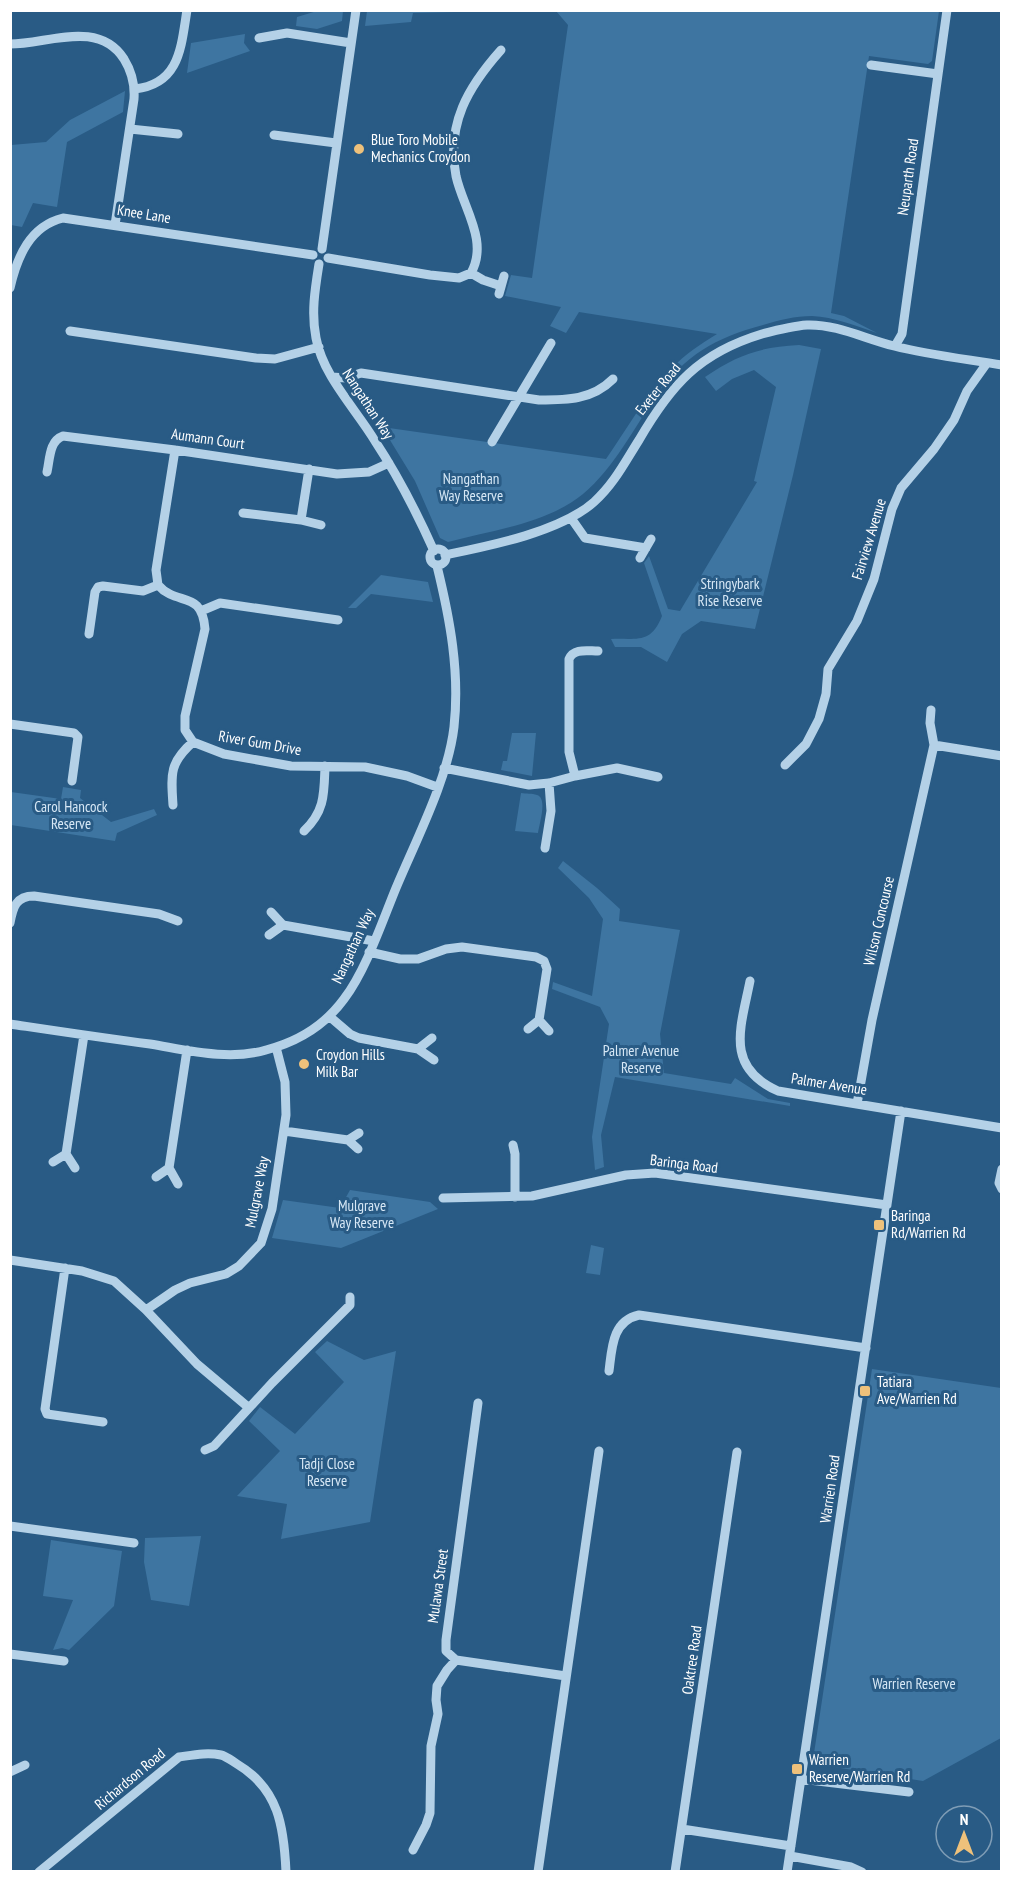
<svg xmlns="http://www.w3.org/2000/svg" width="1012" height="1882" viewBox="0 0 1012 1882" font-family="'PT Sans Narrow',sans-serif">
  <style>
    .green { fill: #3e75a1 }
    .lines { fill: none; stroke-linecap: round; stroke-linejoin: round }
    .minor { stroke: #b4d1e7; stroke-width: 9 }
    .poi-dot { fill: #eec17b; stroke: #295b85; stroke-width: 2 }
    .labels { text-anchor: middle; stroke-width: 6; stroke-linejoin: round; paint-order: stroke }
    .poi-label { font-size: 15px; fill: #fff; stroke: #295b85; text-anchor: start }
    .street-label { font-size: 15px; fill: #fff; stroke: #295b85 }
    .park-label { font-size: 15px; fill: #d7e8f6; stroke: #295b85 }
  </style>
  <rect width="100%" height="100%" fill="#295b85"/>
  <path class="green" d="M317 11H343L342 21 317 29 296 26 297 17Z
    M367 11V10L497 11 413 13 411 22 365 26Z
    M556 11H939L932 61 928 64 869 56 831 313 844 316 877 333C856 326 834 317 812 316 795 316 779 320 763 325 715 338 685 355 656 396 634 428 614 468 583 494 546 524 493 530 448 542L440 538 415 481 382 427 606 459C627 429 646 394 672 368 685 354 701 344 717 334L579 312 566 333 550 326 561 307 505 296 511 275 532 278 568 25Z
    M245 34 244 43 250 51 187 73 191 43Z
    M125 91 123 112 67 142 57 207 33 203 22 227 11 225V145L46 142 70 120Z
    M799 345 821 349 793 475 755 629 701 621 682 634 667 662 641 647H615L611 639C638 638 651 644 662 616L644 563 649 556 668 609 680 611 757 482 754 481 776 387 754 370 732 379 716 391 705 377C737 355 760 347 799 345Z
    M381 575 428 582 433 602 371 594 356 608H348Z
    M512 733H536L532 776 501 770 503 761H507Z
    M63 787 81 790 80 798 111 822 154 809 157 815 117 833 115 841 11 825V792L61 799Z
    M521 793C526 794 532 793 537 795 548 798 539 825 538 833L515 831Z
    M563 861 597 888 620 909 619 921 680 930 660 1034 664 1073 731 1084 735 1078 768 1099 790 1103V1106L615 1077 601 1135 604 1167 595 1170 592 1137 609 1024 600 1007 552 989 553 982 592 996 603 919 589 898 558 868Z
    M350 1190 430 1202 438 1209 341 1248 272 1238 283 1200 340 1208Z
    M591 1245 604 1248 600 1275 586 1273Z
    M327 1341 364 1360 396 1351 370 1522 281 1539 287 1504 237 1496 280 1451 249 1421 260 1407 295 1434 344 1382 315 1352Z
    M872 1369 1001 1388V1738L923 1781 815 1764 813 1760Z
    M201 1536 189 1606 151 1600 144 1562 145 1538Z
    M51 1540 122 1551 114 1606 69 1650 62 1648 53 1650 73 1600 43 1596Z"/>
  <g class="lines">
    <path class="minor" d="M259 38 287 33 351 43
      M10 44C48 44 98 19 124 59 132 72 135 84 134 99L115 225
      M871 65 938 74
      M135 89C180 84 181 47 187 10
      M130 129 178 134
      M274 135 336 143
      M322 249 356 10
      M328 258 430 275 459 278 471 273 483 280 501 286
      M319 264C315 289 311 313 316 338 323 376 355 408 375 441 398 476 417 513 434 551
      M471 273C489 241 463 208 456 176 446 124 468 87 501 50
      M10 288C17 257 30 226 63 218L313 255
      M499 294 504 276
      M70 331 256 358 275 359 319 347
      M895 346 902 334 947 10
      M332 377 346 378 361 373 539 400C567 400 592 400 613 379
      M492 442 551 343
      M47 472C50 459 49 441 63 436L175 450 337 474 369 472 389 463
      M243 513 301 520 321 525
      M571 518 585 538 646 548
      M301 520 309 469
      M430 557a8 8 0 1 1 16 0a8 8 0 1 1-16 0Z
      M445 555C489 546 560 532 594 502 614 484 625 462 639 440 671 385 699 353 762 334 777 330 792 326 807 325 837 324 865 339 894 346 929 355 966 359 1002 365
      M640 558 651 539
      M158 585C177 607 202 589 205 629L185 716V730L193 742 224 754 291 766 365 767 407 776 437 787
      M158 585 156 570 175 450
      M201 611 220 603 338 620
      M89 634 95 592 98 587 103 586 143 591 158 585
      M10 724 74 733 78 737 72 781
      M934 745 1002 756
      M785 765 806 744 819 719 826 694 828 669 857 621 874 579 892 509 901 488 934 449 954 420 967 391 987 363
      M444 768 529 785 549 783 575 776 617 768 658 777
      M575 776 569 752V659C574 648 587 651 598 651
      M173 805C171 775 169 763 193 742
      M304 831C325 811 324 794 325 766
      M545 848 551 811 549 783
      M10 923C13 907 16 896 34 896L159 914 178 921
      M283 925 374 941
      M269 935 283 925 271 912
      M369 952 400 959H418L446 949 462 947 536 957 544 961 547 969 539 1020
      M750 981C741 1027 724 1067 778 1091L1002 1128
      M329 1016 350 1034 359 1038 418 1049
      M10 1024C57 1031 103 1038 150 1044 187 1050 229 1061 266 1050 297 1042 325 1025 344 999 366 970 382 922 396 888 416 840 448 779 454 727 460 672 450 619 437 566
      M528 1029 539 1020 549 1031
      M432 1038 418 1049 434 1060
      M857 1104 872 1020 934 745 930 723 931 710
      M284 1131 348 1140
      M513 1145 515 1154V1197
      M358 1149 348 1140 359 1133
      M66 1154 84 1035
      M53 1162 66 1154 75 1168
      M169 1168 187 1050
      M1002 1169 999 1183 1002 1189
      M156 1177 169 1168 178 1184
      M443 1198 532 1196 626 1175 655 1173 887 1205
      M10 1260 82 1271 114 1281 146 1310 197 1364 248 1407
      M65 1268 45 1409 47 1414 103 1422
      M146 1310 175 1290 190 1283 226 1274 239 1266 261 1243 272 1209 286 1115 285 1082 276 1047
      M609 1371C612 1348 612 1321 639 1315L866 1348
      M478 1403 446 1640V1651L456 1660 566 1676
      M205 1450 214 1446 272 1383 350 1305V1297
      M10 1526 134 1543
      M10 1654 64 1661
      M10 1772 25 1765
      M801 1779 909 1792
      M682 1829 791 1846
      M413 1850 426 1825 430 1813 431 1746 438 1714 436 1700 437 1686 447 1670 456 1660
      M790 1856 851 1867 862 1872
      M39 1872 179 1757C193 1755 207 1752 221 1755 226 1756 232 1761 237 1764 279 1789 284 1827 286 1872
      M538 1872 599 1451
      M675 1872 737 1452
      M787 1872 901 1111"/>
  </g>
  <g class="poi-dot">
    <circle cx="359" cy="149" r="6"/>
    <circle cx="304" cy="1064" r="6"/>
    <rect x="873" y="1219" width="12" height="12" rx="3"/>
    <rect x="859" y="1385" width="12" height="12" rx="3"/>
    <rect x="791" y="1763" width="12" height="12" rx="3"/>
  </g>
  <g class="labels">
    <g class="poi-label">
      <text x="371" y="145">Blue Toro Mobile<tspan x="371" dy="17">Mechanics Croydon</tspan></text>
      <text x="316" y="1060">Croydon Hills<tspan x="316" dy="17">Milk Bar</tspan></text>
      <text x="891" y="1221">Baringa<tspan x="891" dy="17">Rd/Warrien Rd</tspan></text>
      <text x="877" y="1387">Tatiara<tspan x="877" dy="17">Ave/Warrien Rd</tspan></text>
      <text x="809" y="1765">Warrien<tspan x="809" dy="17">Reserve/Warrien Rd</tspan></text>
    </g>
    <g class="street-label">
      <text transform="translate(908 177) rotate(-82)" y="5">Neuparth Road</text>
      <text transform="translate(144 214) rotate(9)" y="5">Knee Lane</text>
      <text transform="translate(658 389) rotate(-51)" y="5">Exeter Road</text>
      <text transform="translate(368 404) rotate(57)" y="5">Nangathan Way</text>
      <text transform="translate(208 439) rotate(8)" y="5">Aumann Court</text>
      <text transform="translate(869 539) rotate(-73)" y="5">Fairview Avenue</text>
      <text transform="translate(260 743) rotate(10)" y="5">River Gum Drive</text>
      <text transform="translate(879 921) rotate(-77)" y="5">Wilson Concourse</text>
      <text transform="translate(353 946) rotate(-65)" y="5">Nangathan Way</text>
      <text transform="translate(829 1084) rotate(9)" y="5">Palmer Avenue</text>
      <text transform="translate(684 1164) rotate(7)" y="5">Baringa Road</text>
      <text transform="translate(257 1192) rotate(-79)" y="5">Mulgrave Way</text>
      <text transform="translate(830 1489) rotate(-82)" y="5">Warrien Road</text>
      <text transform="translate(438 1586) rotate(-82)" y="5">Mulawa Street</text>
      <text transform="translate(692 1660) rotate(-82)" y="5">Oaktree Road</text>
      <text transform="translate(130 1779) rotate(-40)" y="5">Richardson Road</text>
    </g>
    <g class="park-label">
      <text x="471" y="484">Nangathan<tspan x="471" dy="17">Way Reserve</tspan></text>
      <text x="730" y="589">Stringybark<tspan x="730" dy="17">Rise Reserve</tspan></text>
      <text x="71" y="812">Carol Hancock<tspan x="71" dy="17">Reserve</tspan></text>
      <text x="641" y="1056">Palmer Avenue<tspan x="641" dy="17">Reserve</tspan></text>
      <text x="362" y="1211">Mulgrave<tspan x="362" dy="17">Way Reserve</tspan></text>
      <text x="327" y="1469">Tadji Close<tspan x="327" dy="17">Reserve</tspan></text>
      <text x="914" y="1689">Warrien Reserve</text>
    </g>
  </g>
  <rect width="1012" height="1882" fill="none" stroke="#ffffff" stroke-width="24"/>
  <g transform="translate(964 1834)"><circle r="28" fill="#295b85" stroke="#7f9db6" stroke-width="1.5"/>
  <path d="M0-4.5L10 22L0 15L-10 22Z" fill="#eec17b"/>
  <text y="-9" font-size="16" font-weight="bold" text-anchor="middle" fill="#ffffff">N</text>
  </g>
</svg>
